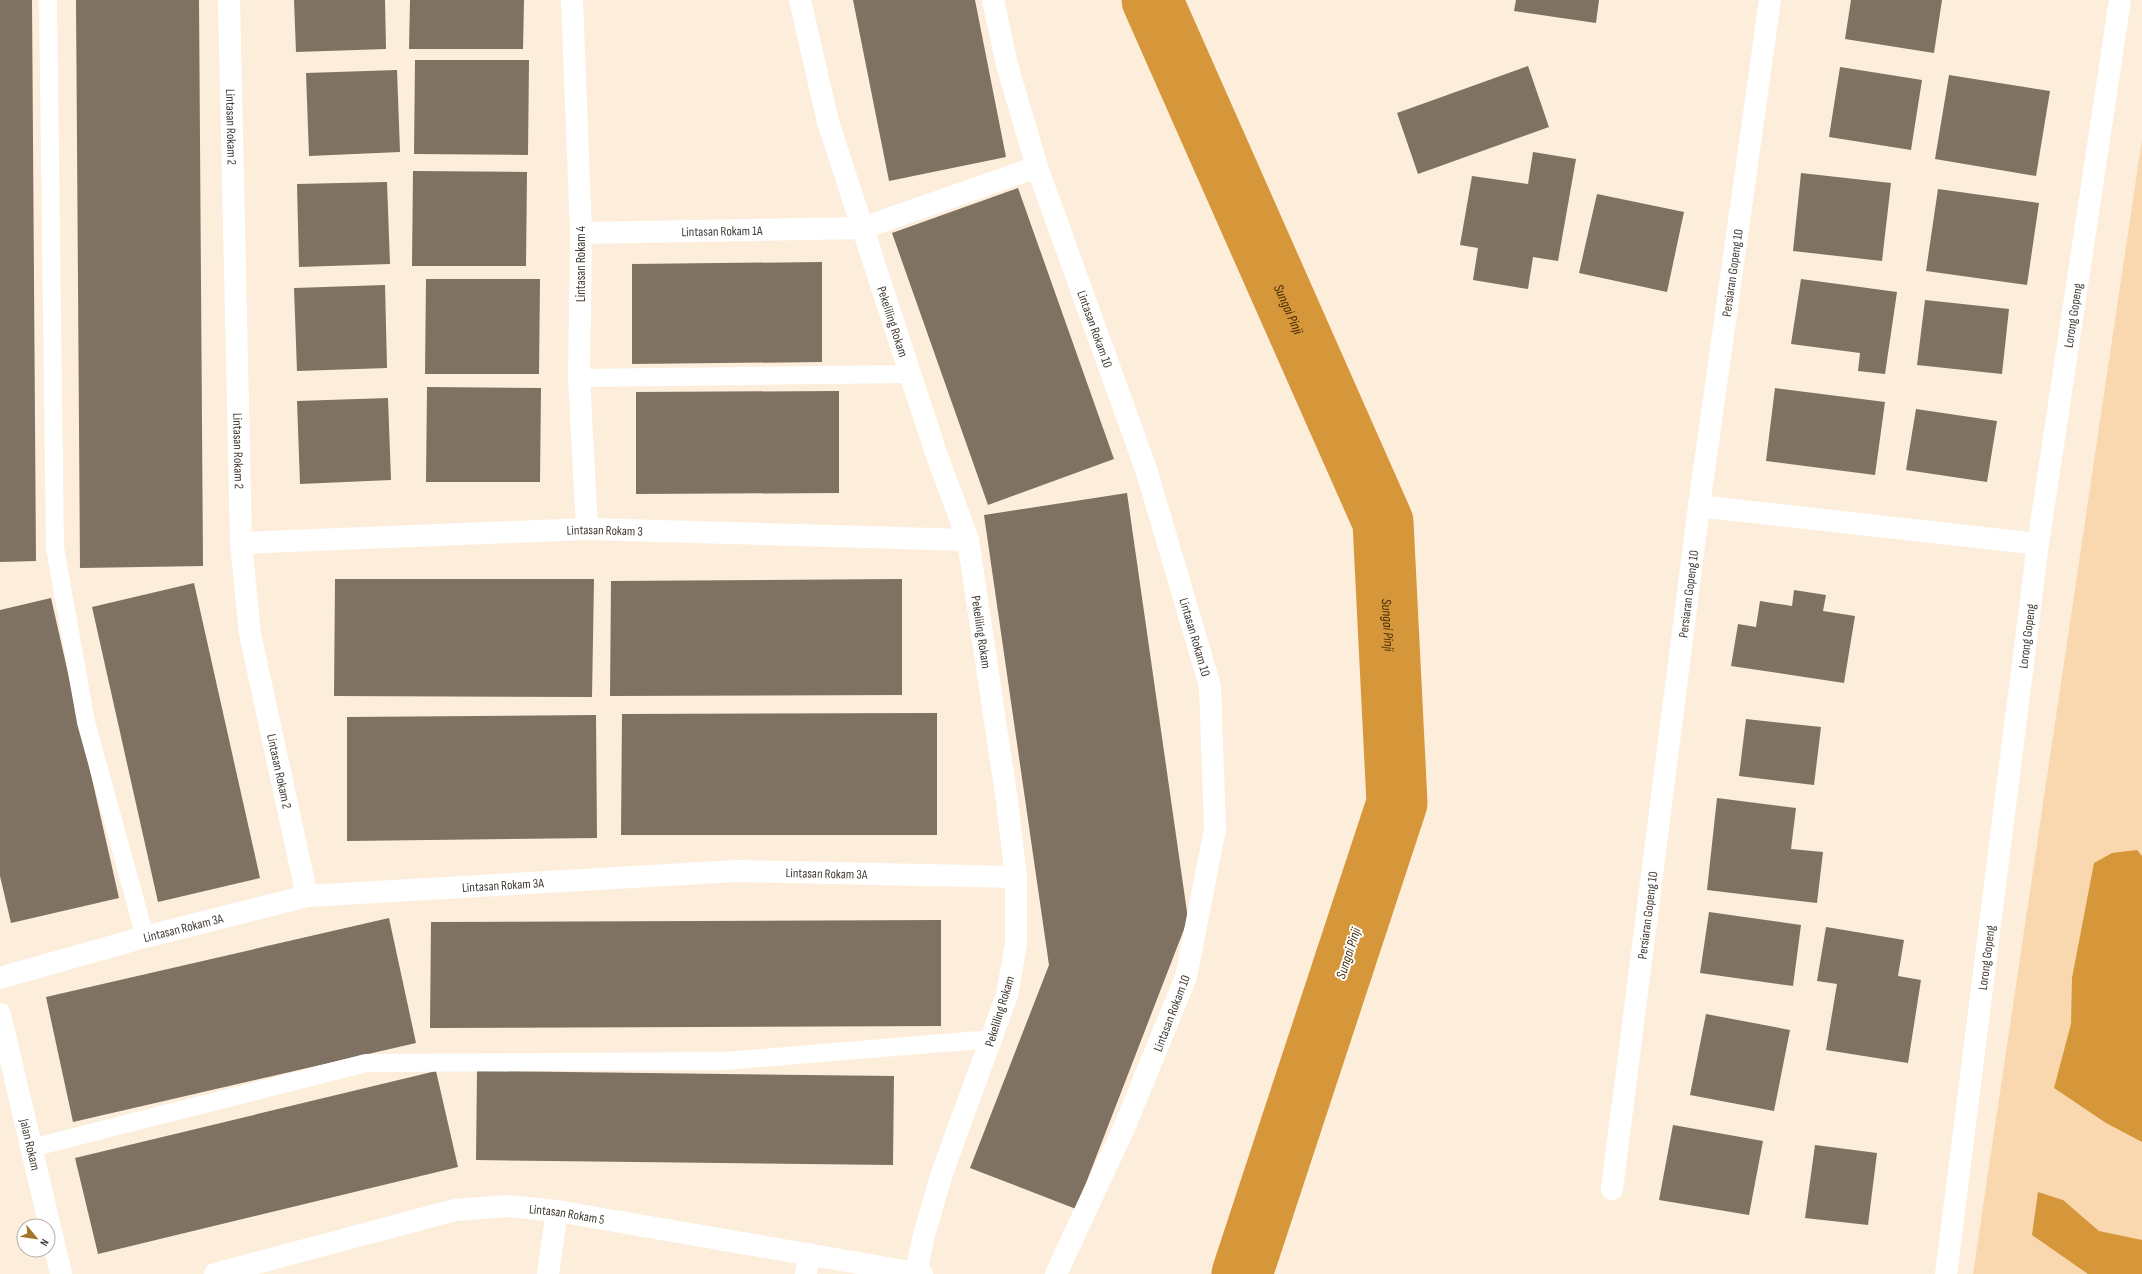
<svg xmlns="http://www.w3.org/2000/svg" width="2142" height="1274" viewBox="0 0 2142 1274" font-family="'Sofia Sans Condensed',sans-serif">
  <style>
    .green { fill: #f9d8b0 }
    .water { fill: #d6973b }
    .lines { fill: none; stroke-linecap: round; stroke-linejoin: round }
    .river { stroke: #d6973b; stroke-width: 61 }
    .building { fill: #7f7262 }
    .service { stroke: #fff; stroke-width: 18 }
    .minor { stroke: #fff; stroke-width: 22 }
    .labels { text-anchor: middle; stroke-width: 4; stroke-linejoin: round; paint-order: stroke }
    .street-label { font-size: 13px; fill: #423c34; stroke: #fff }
    .water-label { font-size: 14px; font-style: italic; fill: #462c04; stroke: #fff }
  </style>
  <rect width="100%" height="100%" fill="#fdeddb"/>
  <path class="green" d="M2142 139V1274H1973Z"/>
  <path class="water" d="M2137 850 2142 856V1142L2106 1123 2054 1088 2071 1024 2072 978 2094 863 2112 853Z
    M2038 1192 2063 1200 2099 1231 2142 1240V1274H2088L2032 1235Z"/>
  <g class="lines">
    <path class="river" id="s1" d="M1152 0 1383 522 1397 803 1242 1274"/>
  </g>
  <path class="building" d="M0 0H32L36 561 0 562Z
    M76 0H199L203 566 80 568Z
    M294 0H385L386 49 296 52Z
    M410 0H524L523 49H409Z
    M853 0H975L1006 157 889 181Z
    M1516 0H1599L1596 23 1514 11Z
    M1851 0H1942L1934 53 1845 39Z
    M415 60H529L528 155 414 154Z
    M1528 66 1549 127 1418 174 1397 113Z
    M1840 67 1922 80 1911 150 1829 137Z
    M397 70 400 152 309 156 306 73Z
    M1949 75 2050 91 2036 176 1935 159Z
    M1533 152 1576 159 1558 261 1533 257 1528 289 1473 280 1478 248 1460 245 1472 176 1528 184Z
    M413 171 527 172 526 266H412Z
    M1801 173 1891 183 1882 261 1793 251Z
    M387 182 390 264 299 267 297 184Z
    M1018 188 1114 459 988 505 892 233Z
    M1938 189 2039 203 2027 285 1926 271Z
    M1597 194 1684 212 1667 292 1579 273Z
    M822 262V362L632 364V264Z
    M426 279H540L539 374H425Z
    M1801 279 1897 292 1885 374 1858 371 1860 353 1791 344Z
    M385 285 387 368 297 371 294 288Z
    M1925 300 2009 309 2002 374 1917 365Z
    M427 387 541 388 540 482H426Z
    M1775 388 1885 402 1875 475 1766 461Z
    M839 391V493L636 494V392Z
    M388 398 391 480 300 484 297 401Z
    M1916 409 1997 421 1987 482 1906 470Z
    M1127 493 1188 919 1076 1209 970 1168 1049 965 984 515Z
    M335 579H594L592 697 334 696Z
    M902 579V695L610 696 611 581Z
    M194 583 260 878 158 902 92 607Z
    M1794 590 1826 595 1823 611 1855 616 1844 683 1731 666 1738 624 1756 627 1760 601 1792 606Z
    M51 598 119 898 11 923 0 876V610Z
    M937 713V835H621L622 714Z
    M596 715 597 838 347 841V717Z
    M1746 719 1821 727 1814 785 1739 776Z
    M1717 798 1796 808 1791 849 1823 852 1817 903 1707 890Z
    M1709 912 1801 925 1793 986 1700 973Z
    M389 918 416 1043 73 1122 46 997Z
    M941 920V1026L430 1028 431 922Z
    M1826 927 1904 940 1898 976 1921 980 1908 1063 1826 1050 1837 984 1817 981Z
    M1706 1014 1790 1030 1774 1111 1690 1095Z
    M436 1071 458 1167 98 1254 75 1158Z
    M477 1071 894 1076 893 1165 476 1160Z
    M1673 1125 1763 1141 1749 1215 1659 1200Z
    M1815 1145 1877 1153 1868 1225 1805 1218Z"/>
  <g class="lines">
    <path class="service" d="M48 0 55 548 86 722 145 937
      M579 378 910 374
      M31 1148 366 1063 725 1061 992 1039"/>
    <g class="minor">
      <path id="s2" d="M229 0 241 543 250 634 307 896"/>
      <path d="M572 0 581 233 579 378 587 529"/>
      <path id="s3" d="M800 0 828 122 936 453 968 540 1007 801 1016 877V944L1007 995 942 1173 924 1235 916 1273"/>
      <path id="s4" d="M993 0 1007 65 1037 167 1146 469 1210 686 1215 829 1186 977 1124 1128 1056 1274"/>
      <path id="s5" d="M581 233 863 228 1037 167"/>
      <path d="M1699 506 2038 544"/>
      <path id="s6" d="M241 543 587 529 968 540"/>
      <path id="s7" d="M0 978 145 937 307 896 736 871 1016 877"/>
      <path id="s8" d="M0 1014 61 1274"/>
      <path id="s9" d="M1612 1189 1699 506 1770 0"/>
      <path id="s10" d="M215 1274 455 1210 508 1206 557 1211 922 1274"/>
      <path d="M548 1274 557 1211"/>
      <path d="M806 1274 809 1254"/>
      <path id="s11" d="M1946 1274 2038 544 2120 0"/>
    </g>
  </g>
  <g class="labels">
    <g class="street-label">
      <text dy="5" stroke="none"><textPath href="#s2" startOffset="127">Lintasan Rokam 2</textPath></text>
      <text dy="5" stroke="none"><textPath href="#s5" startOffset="141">Lintasan Rokam 1A</textPath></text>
      <text transform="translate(580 264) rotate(-90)" y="5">Lintasan Rokam 4</text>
      <text dy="5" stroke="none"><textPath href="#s9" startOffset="924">Persiaran Gopeng 10</textPath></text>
      <text dy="5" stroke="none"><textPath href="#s11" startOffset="967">Lorong Gopeng</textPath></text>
      <text dy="5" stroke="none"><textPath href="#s3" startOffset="335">Pekeliling Rokam</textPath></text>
      <text dy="5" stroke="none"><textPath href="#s4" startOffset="345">Lintasan Rokam 10</textPath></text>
      <text dy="5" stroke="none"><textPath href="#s2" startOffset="451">Lintasan Rokam 2</textPath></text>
      <text dy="5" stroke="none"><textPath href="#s6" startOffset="364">Lintasan Rokam 3</textPath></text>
      <text dy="5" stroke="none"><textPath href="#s9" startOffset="600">Persiaran Gopeng 10</textPath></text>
      <text dy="5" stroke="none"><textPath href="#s3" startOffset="659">Pekeliling Rokam</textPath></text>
      <text dy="5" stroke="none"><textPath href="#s11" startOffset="643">Lorong Gopeng</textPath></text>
      <text dy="5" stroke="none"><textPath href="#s4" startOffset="669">Lintasan Rokam 10</textPath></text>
      <text dy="5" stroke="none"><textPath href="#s2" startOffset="775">Lintasan Rokam 2</textPath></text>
      <text dy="5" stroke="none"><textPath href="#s7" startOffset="838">Lintasan Rokam 3A</textPath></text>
      <text dy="5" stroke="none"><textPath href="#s7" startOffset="514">Lintasan Rokam 3A</textPath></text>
      <text dy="5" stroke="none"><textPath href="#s9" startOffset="276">Persiaran Gopeng 10</textPath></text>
      <text dy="5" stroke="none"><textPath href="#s7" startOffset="190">Lintasan Rokam 3A</textPath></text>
      <text dy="5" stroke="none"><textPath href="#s11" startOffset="319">Lorong Gopeng</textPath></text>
      <text transform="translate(999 1011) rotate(-73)" y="5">Pekeliling Rokam</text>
      <text transform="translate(1171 1013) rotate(-69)" y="5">Lintasan Rokam 10</text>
      <text dy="5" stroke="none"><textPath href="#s8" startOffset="134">Jalan Rokam</textPath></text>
      <text dy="5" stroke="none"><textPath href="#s10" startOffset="361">Lintasan Rokam 5</textPath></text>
    </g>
    <g class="water-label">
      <text dy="5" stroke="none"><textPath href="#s1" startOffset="338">Sungai Pinji</textPath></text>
      <text dy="5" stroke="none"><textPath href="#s1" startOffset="674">Sungai Pinji</textPath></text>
      <text transform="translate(1348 953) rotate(-72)" y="5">Sungai Pinji</text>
    </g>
  </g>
  <g transform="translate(36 1238) rotate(119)"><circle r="19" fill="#ffffff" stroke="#b3b1ae"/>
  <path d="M0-3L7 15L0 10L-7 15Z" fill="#a6742b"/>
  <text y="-6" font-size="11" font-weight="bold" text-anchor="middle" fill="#423c34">N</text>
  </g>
</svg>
